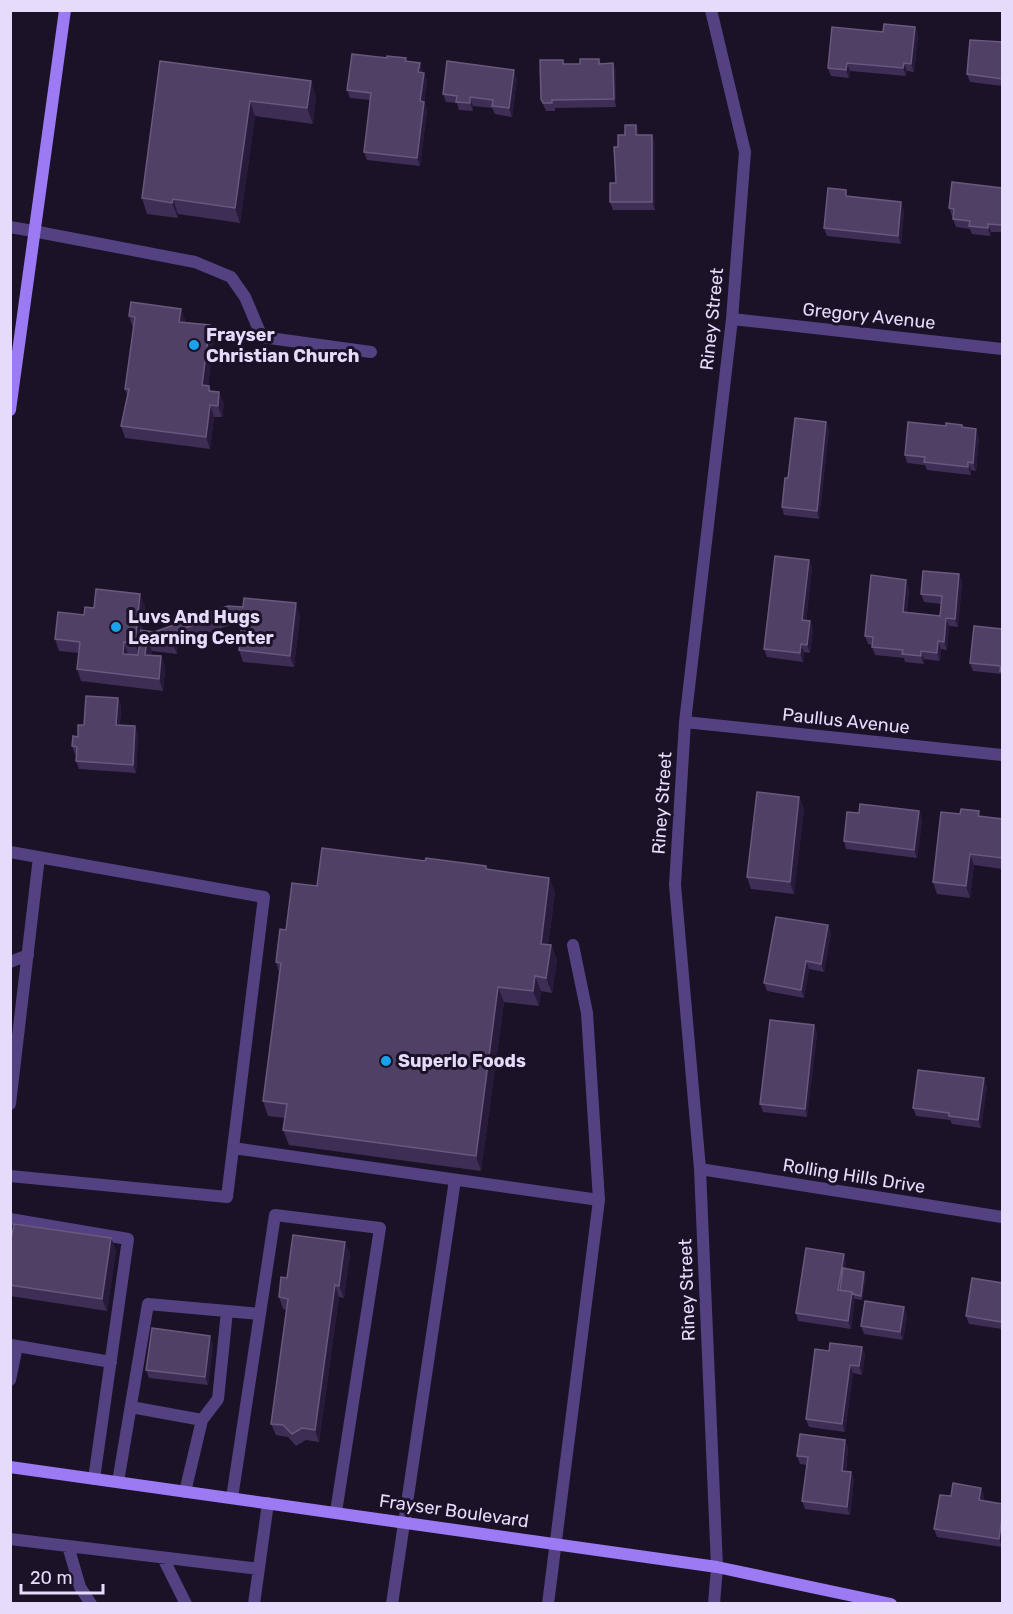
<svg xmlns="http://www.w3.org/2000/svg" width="1013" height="1614" viewBox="0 0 1013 1614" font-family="Rubik,sans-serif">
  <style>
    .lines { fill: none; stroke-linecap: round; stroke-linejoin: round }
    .service { stroke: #534182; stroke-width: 12 }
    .minor { stroke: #534182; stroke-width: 12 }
    .secondary { stroke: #9b7af4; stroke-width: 12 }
    .wall { fill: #3e2d54 }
    .shaded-wall { fill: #281a3a }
    .building { fill: #504066; stroke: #68587d; stroke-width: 1.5 }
    .poi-dot { fill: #18a3ec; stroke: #1b1227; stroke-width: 2 }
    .labels { text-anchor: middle; stroke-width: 6; stroke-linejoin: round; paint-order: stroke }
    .street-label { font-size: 18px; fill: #e7dbfc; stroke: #1b1227 }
    .poi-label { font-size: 18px; font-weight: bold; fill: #e7dbfc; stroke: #1b1227; text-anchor: start }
  </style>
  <rect width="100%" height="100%" fill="#1b1227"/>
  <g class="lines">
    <path class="service" d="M33 231 195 262 231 277 245 297 262 337 371 352
      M10 852 264 897 227 1197 10 1176
      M10 962 28 955
      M10 1104 39 857
      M233 1148 599 1200
      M10 1219 128 1239 94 1479
      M17 1346 111 1362
      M10 1380 17 1346 11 1345
      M131 1407 202 1420 185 1492
      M202 1420 218 1399 227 1311
      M118 1482 148 1304 260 1314
      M232 1498 275 1215 380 1228 336 1512
      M10 1539 259 1569
      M68 1546 80 1587 91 1604
      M163 1558 186 1604
      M254 1604 268 1503
      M392 1604 455 1180
      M548 1604 599 1200 587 1013 573 945"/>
    <path class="minor" d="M711 10 745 152 732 319 685 722 675 885 700 1169 717 1567 714 1604
      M10 227 33 231
      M732 319 1002 349
      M685 722 1002 755
      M700 1169 1002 1217"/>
    <path class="secondary" d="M10 410 65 10
      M10 1467 717 1567 891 1604"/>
  </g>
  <path class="wall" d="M915 27 918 35 914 72 907 71 906 76 850 71 849 78 831 76 828 68 883 32Z
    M1002 42V86L970 82 967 74Z
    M406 58 407 61 423 71 422 73H424L427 81 424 103 427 110 420 166 367 160 364 152 370 100 350 98 347 90Z
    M599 59 601 64 613 63 616 71V107L555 108V111H546L541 99 563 60 564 64H580Z
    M160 61 316 96 313 124 255 116 240 223 178 214V218L147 214 142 198Z
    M517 78 512 117 495 114 492 108 473 106V111L459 110 457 103 446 102 443 94Z
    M636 125 639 135 655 143V210H613L610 202 616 183 618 147 625 135Z
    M1002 188V232H991L990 236 972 234 970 229 956 227 953 219 954 216H952L949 208Z
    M849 196 904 210 901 244 827 236 824 228Z
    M181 309 185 320V322L214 337 208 386H209L211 391 224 404 222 417H214L210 449 125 438 121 426 127 395 125 389 133 328 129 316Z
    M826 422 829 430 819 519 784 515 782 507 788 478Z
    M963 428 979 437 976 471 971 470V475L927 470 925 465 907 463 905 455Z
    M809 560 812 568 806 621H810L813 629 810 653 804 652 803 662 767 657 764 649Z
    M959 574 962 582 958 627 949 626 947 650 941 649 940 661 924 659V664L905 662 904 658 875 655 872 647V645L868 644 865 636 909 588 907 612 940 616 941 604 924 602 921 594Z
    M145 606 142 630 154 632 228 606 300 615 294 667 243 662 239 650 242 625 233 624 177 644V654L152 651 151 655 161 656 165 668 163 691 81 681 77 669 79 653 59 651 55 639 84 615 94 608Z
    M1002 629V677L1001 674 973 671 970 663Z
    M118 698 121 706 120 725 138 734 136 773 79 769 76 761 77 755 75 754 72 746 84 725Z
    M799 797 804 809 794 894 751 889 747 877Z
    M919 811 922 820 917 858 846 849 844 841 859 813Z
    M979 811 980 816 1002 819V869L974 865 970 898 937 894 933 882 960 814Z
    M425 861 486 866 487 869 549 878 555 893 548 945H551L557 960 552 993 541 991 539 1006 504 1002 481 1171 289 1145 283 1130 285 1118 268 1116 263 1101 279 972 276 962 286 930 317 886Z
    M828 925 831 933 824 972 809 969 804 998 767 991 764 983Z
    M814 1025 817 1033 807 1117 763 1112 760 1104Z
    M987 1086 981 1128 952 1124 950 1120 916 1116 913 1108Z
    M111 1238 116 1250 107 1311 10 1296V1245Z
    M345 1242 350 1254 344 1298 339 1297 319 1442 306 1440 296 1446 288 1437 276 1435 271 1424 286 1310 283 1309 279 1297 287 1278Z
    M846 1262 845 1269 866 1276 862 1300 855 1299 851 1329 798 1321 796 1313Z
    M1002 1283V1329L969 1324 966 1316Z
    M907 1315 903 1340 864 1334 861 1326Z
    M213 1344 208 1385 149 1378 146 1370Z
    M862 1347 865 1355 862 1375 853 1373 845 1432 809 1427 806 1419 829 1351Z
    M845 1440 848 1448 846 1471 851 1472 854 1480 850 1515 805 1509 802 1501 807 1465 800 1464 797 1456Z
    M981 1488 984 1496 983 1501 1002 1504V1547L937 1537 934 1529 951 1496Z"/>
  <path class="shaded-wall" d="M915 27 918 35 914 72 911 64Z
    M420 63 423 71 421 80 418 72Z
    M613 63 616 71V107L614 99Z
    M847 63 850 71 849 78 846 70Z
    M904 63 907 71 906 76 903 68Z
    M514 70 517 78 512 117 509 108Z
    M424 73 427 81 424 103 427 110 420 166 417 158 420 101Z
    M311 81 316 96 313 124 307 108Z
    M470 97 473 106V111L470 103Z
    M250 101 255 116 240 223 235 208Z
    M636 125 639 133V143L636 135Z
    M652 135 655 143V210L652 202Z
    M173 199 178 214V218L172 203Z
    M901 202 904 210 901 244 898 236Z
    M988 224 991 232 990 236 988 228Z
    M181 309 185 320 184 334 179 322Z
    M210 325 214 337 207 397 202 385Z
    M219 392 224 404 222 417 218 406Z
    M210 405 214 417 210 449 206 437Z
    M826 422 829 430 819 519 817 511Z
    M976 429 979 437 976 471 973 463Z
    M968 462 971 470V475L968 467Z
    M809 560 812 568 805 628 802 620Z
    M959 574 962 582 958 627 955 619Z
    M906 580 909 588 906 620 903 612Z
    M140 594 145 606 139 656 135 644Z
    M296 603 300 615 294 667 290 656Z
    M946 618 949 626 947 650 944 642Z
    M810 621 813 629 810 653 807 645Z
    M173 634 178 646 177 654 172 642Z
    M147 639 152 651 150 666 145 655Z
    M938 641 941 649 940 661 937 653Z
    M124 642 128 654H123Z
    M801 644 804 652 803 662 800 653Z
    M921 651 924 659V664L921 656Z
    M161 656 165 668 163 691 159 679Z
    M118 698 121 706 119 733 116 725Z
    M135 726 138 734 136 773 133 765Z
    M799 797 804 809 794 894 790 882Z
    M919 811 922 820 917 858 914 850Z
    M970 854 974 865 970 898 966 886Z
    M549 878 555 893 546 959 541 944Z
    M828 925 831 933 824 972 821 964Z
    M551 945 557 960 552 993 546 978Z
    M806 961 809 969 804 998 801 990Z
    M535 976 541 991 539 1006 533 991Z
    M498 987 504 1002 481 1171 476 1156Z
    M814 1025 817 1033 807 1117 805 1109Z
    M984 1078 987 1086 981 1128 978 1120Z
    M111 1238 116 1250 107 1311 102 1299Z
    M345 1242 350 1254 344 1298 339 1286Z
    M844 1254 846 1262 842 1292 838 1290Z
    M864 1272 866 1276 862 1300 861 1296Z
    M335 1285 339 1297 319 1442 315 1430Z
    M852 1292 855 1300 851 1329 848 1321Z
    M904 1307 907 1315 903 1340 900 1332Z
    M210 1336 213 1344 208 1385 205 1377Z
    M862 1347 865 1355 862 1375 859 1366Z
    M850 1365 853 1373 845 1432 842 1424Z
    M845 1440 848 1448 845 1479 842 1471Z
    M851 1472 854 1480 850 1515 847 1507Z
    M981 1488 984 1496 982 1508 979 1500Z
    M1002 1518V1547L999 1539Z"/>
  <path class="building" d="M884 24 915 27 911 64 904 63 903 68 847 63 846 70 828 68 832 27 883 32Z
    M970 40 1002 42V79L967 74Z
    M352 54 387 58V56L406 58 405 61 420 63 418 72 424 73 420 101 424 102 417 158 364 152 371 93 347 90Z
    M580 59H599V64L613 63 614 99 552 100V103H543L541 99 540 60H563V64H580Z
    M160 61 311 81 307 108 250 101 235 208 173 199 172 203 142 198Z
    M447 61 514 70 509 108 492 106 493 100 470 97V103L456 102 457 96 443 94Z
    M625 125H636V135H652V202H610V183H616L614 147H618V135H625Z
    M952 182 1002 188V225L988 224V228L969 226 970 221 953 219 954 209 949 208Z
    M828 188 846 190V196L901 202 898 236 824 228Z
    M131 302 181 309 179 322 210 325 202 385 209 386V391L219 392 218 406 210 405 206 437 121 426 129 389H125L135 317 129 316Z
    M795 418 826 422 817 511 782 507 785 478H788Z
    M908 422 946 426V423L962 425V427L976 429 973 463 968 462V467L924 462 925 457 905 455Z
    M775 556 809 560 802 620 810 621 807 645 801 644 800 653 764 649Z
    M923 571 959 574 955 619 946 618 944 642 938 641 937 653 921 651V656L902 654 903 650 872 647 873 637 865 636 871 575 906 580 903 612 940 616 942 596 921 594Z
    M96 589 140 594 135 644 124 642 123 654 138 655 141 630 154 632 228 606 243 607 244 598 296 603 290 656 239 650 243 614 229 612 169 634H173L172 642 147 639 145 655 161 656 159 679 77 669 80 642 55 639 58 612 84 615 85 607 94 608Z
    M974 626 1002 629V671H1000L1001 666 970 663Z
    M86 696 118 698 116 725 135 726 133 765 76 761 77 747 72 746 73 736 78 737V725H84Z
    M757 792 799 797 790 882 747 877Z
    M860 804 919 811 914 850 844 841 847 812 859 813Z
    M961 809 979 811 978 816 1002 819V858L970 854 966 886 933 882 941 812 960 814Z
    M322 848 425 861 426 858 486 866V869L549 878 541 944 551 945 546 978 535 976 533 991 498 987 476 1156 283 1130 287 1104 263 1101 281 963 276 962 280 929 286 930 292 883 317 886Z
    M776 917 828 925 821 964 806 961 801 990 764 983Z
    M770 1020 814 1025 805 1109 760 1104Z
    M918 1070 984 1078 978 1120 949 1116V1113L913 1108Z
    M14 1224 111 1238 102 1299 10 1285V1245Z
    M293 1235 345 1242 339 1286 335 1285 315 1430 302 1428 292 1434 283 1425 271 1424 288 1299 279 1297 281 1277 287 1278Z
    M806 1248 844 1254 838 1290 852 1292 848 1321 796 1313Z
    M843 1268 864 1272 861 1296 853 1294 852 1292 840 1290Z
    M972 1278 1002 1283V1322L966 1316Z
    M865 1301 904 1307 900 1332 861 1326Z
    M152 1328 210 1336 205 1377 146 1370Z
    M830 1343 862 1347 859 1366 850 1365 842 1424 806 1419 815 1349 829 1351Z
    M800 1434 845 1440 842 1471 851 1472 847 1507 802 1501 808 1457 797 1456Z
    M953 1483 981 1488 979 1500 1002 1504V1518L999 1539 934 1529 940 1495 951 1496Z"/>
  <g class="poi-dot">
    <circle cx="194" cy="345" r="6"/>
    <circle cx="116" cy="627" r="6"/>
    <circle cx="386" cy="1061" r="6"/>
  </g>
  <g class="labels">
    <g class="street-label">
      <text transform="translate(869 316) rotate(6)" y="6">Gregory Avenue</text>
      <text transform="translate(712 319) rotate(-84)" y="6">Riney Street</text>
      <text transform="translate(846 721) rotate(6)" y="6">Paullus Avenue</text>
      <text transform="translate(662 803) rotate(-86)" y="6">Riney Street</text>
      <text transform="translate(854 1176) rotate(9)" y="6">Rolling Hills Drive</text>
      <text transform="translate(687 1290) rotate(-92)" y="6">Riney Street</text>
      <text transform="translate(454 1511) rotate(8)" y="6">Frayser Boulevard</text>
    </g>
    <g class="poi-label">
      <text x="206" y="341">Frayser<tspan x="206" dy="21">Christian Church</tspan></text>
      <text x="128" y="623">Luvs And Hugs<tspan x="128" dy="21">Learning Center</tspan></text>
      <text x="398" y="1067">Superlo Foods</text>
    </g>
  </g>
  <rect width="1013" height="1614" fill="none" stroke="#e7dbfc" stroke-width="24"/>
  <path d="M21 1584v9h82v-9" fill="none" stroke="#e7dbfc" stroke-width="3"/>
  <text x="30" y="1584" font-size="18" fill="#e7dbfc" stroke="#1b1227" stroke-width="4.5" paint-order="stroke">20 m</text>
</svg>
